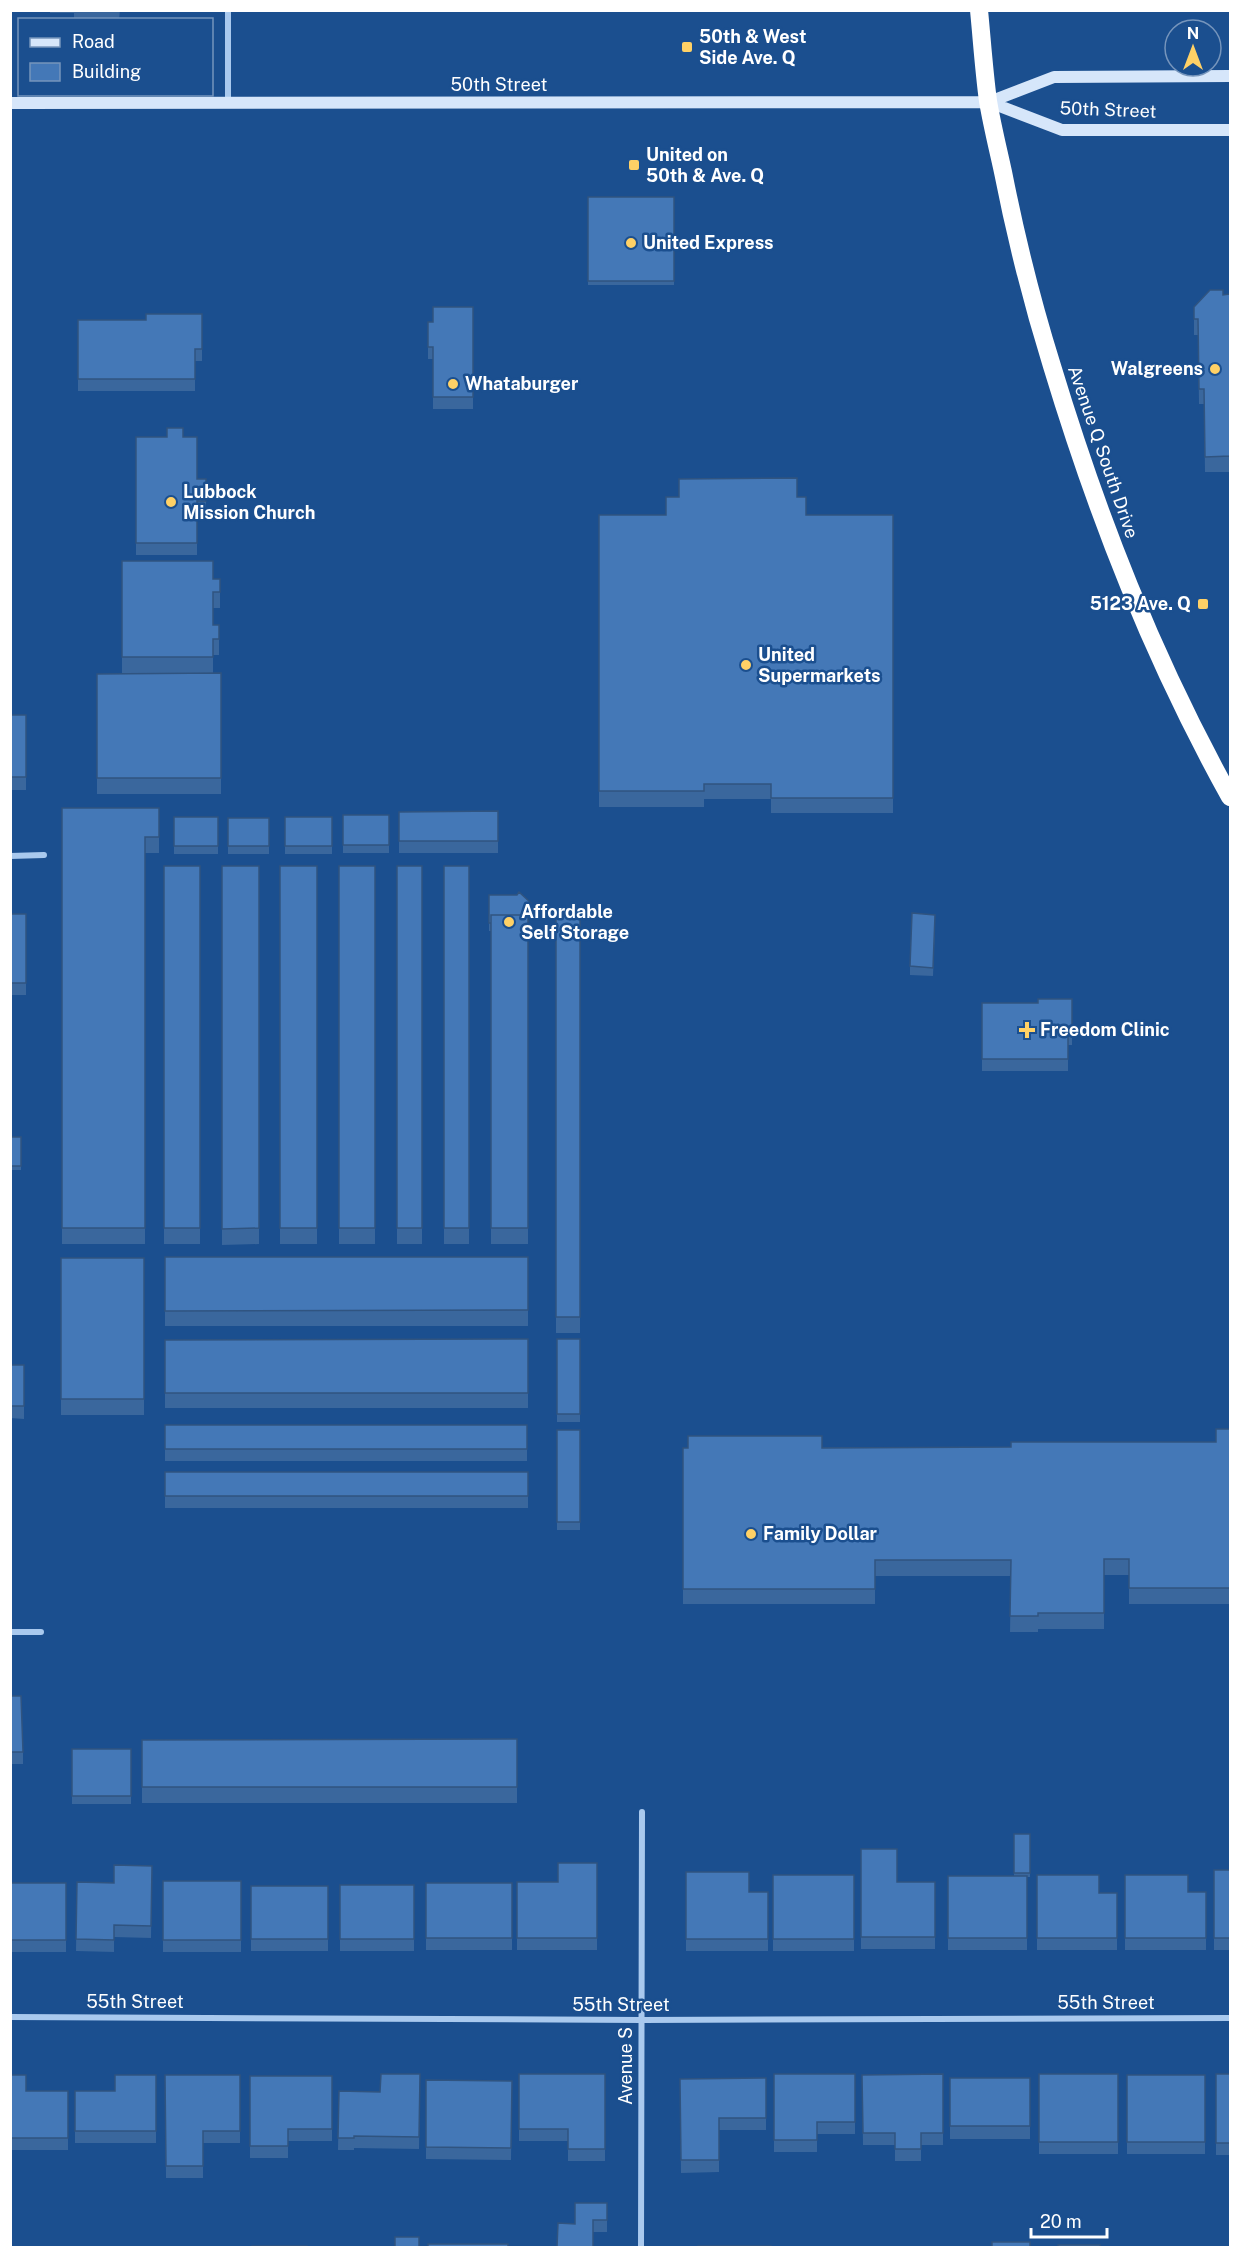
<svg xmlns="http://www.w3.org/2000/svg" width="1241" height="2258" viewBox="0 0 1241 2258" font-family="'Public Sans',sans-serif">
  <style>
    .lines { fill: none; stroke-linecap: round; stroke-linejoin: round }
    .street { stroke: #a9c9ee; stroke-width: 6 }
    .secondary { stroke: #d6e6fa; stroke-width: 12 }
    .highway { stroke: #fff; stroke-width: 18 }
    .wall { fill: #3a679d }
    .shaded-wall { fill: #305480 }
    .building { fill: #4478b7; stroke: #305480; stroke-width: 1.5 }
    .poi-dot { fill: #ffd166; stroke: #1b4f8f; stroke-width: 2 }
    .labels { text-anchor: middle; stroke-width: 5; stroke-linejoin: round; paint-order: stroke }
    .poi-label { font-size: 18px; font-weight: bold; fill: #fff; stroke: #1b4f8f; text-anchor: start }
    .street-label { font-size: 18px; fill: #fff; stroke: #1b4f8f }
  </style>
  <rect width="100%" height="100%" fill="#1b4f8f"/>
  <g class="lines">
    <path class="street" d="M228 10V103
      M10 856 44 855
      M10 1632H41
      M10 2017 642 2020 1230 2018
      M641 2248 642 1812"/>
    <path class="secondary" d="M989 102 1054 77 1230 76
      M10 103 989 102 1062 130H1230"/>
    <path class="highway" d="M979 10C982 41 984 71 988 101 992 125 998 149 1003 172 1016 238 1032 302 1052 366 1098 518 1153 658 1230 797"/>
  </g>
  <path class="wall" d="M50 10H120L119 20H74V13H50Z
    M588 197H674V285H588Z
    M1230 294V472H1205L1204 404H1199L1198 335H1194V307L1223 295Z
    M473 307V409H433V359H428V322H433Z
    M202 314V361H195V391H78V320H146Z
    M136 437H183L197 479H206V513H197V555H136Z
    M679 497H797L806 515H893V813H771V799H704V807H599V515H666Z
    M122 561 213 579H220V608H213V625H219V655H213V673H122Z
    M221 673V794H97V674Z
    M10 715H26V790H10Z
    M62 808H159V853H145V1244H62Z
    M498 811V853H399V812Z
    M343 815H389V853H343Z
    M174 817H218V854H174Z
    M285 817H332V854H285Z
    M228 818H269V854H228Z
    M164 866H200V1244H164Z
    M222 866H259V1244L222 1245Z
    M280 866H317V1244H280Z
    M339 866H375V1244H339Z
    M397 866H422V1244H397Z
    M444 866H469V1244H444Z
    M489 895 531 912 528 914V1244H491V931H489Z
    M556 912H580V1333H556Z
    M10 914H26V995H10Z
    M935 923 933 976 910 975V966Z
    M1072 999V1045H1068V1071H982V1003H1038Z
    M10 1137H21V1170H10Z
    M165 1257H528V1326H165Z
    M61 1258H144V1415H61Z
    M528 1339V1408H165V1340Z
    M557 1339H580V1422H557Z
    M10 1365H24V1419L10 1418Z
    M165 1425H527V1461H165Z
    M1230 1429V1604H1129V1575H1104V1629H1038V1632H1010L1011 1576H875V1604H683V1448L1011 1447 1216 1442Z
    M557 1430H580V1530H557Z
    M165 1472H528V1508H165Z
    M10 1696 23 1752V1764H10Z
    M517 1739V1803H142V1740Z
    M72 1749H131V1804H72Z
    M1014 1834H1030V1877H1027V1950H948V1876H1014Z
    M861 1849 897 1882H935V1949H861Z
    M597 1863V1950H517V1882H558Z
    M152 1866 151 1938 114 1937V1952L76 1951 77 1882 114 1883Z
    M1214 1870H1230V1950H1214Z
    M686 1872 749 1892H768V1951H686Z
    M773 1875H854V1951H773Z
    M1037 1875 1099 1893H1117V1950H1037Z
    M1125 1875 1188 1892H1206V1950H1125Z
    M163 1881H241V1952H163Z
    M10 1883H66V1952H10Z
    M426 1883H512V1950H426Z
    M340 1885H414V1951H340Z
    M251 1886H328V1951H251Z
    M420 2074 419 2149 354 2148V2150H338L339 2091 380 2092Z
    M519 2074H605V2161H568V2141H519Z
    M774 2074H855V2134H817V2152H774Z
    M943 2074V2145H921V2161H895V2145H863L862 2075Z
    M1039 2074H1118V2154H1039Z
    M1216 2074H1230V2155H1216Z
    M10 2075 26 2091H68V2150H10Z
    M156 2075V2143H75V2091H115Z
    M165 2075H240V2143H203V2178H166Z
    M1127 2075H1205V2154H1127Z
    M250 2076H332V2141H288V2158H250Z
    M766 2078V2130H719V2172L681 2173 680 2079Z
    M950 2078H1030V2139H950Z
    M426 2080 512 2081 511 2160 426 2159Z
    M607 2203V2232H593L575 2224Z"/>
  <path class="shaded-wall" d="M531 903V912L528 914V906Z"/>
  <path class="building" d="M588 197H674V281H588Z
    M1210 290H1223V295L1230 294V456L1205 457 1204 389H1199L1198 319H1194V307Z
    M433 307H473V397H433V347H428V322H433Z
    M146 314H202V349H195V379H78V320H146Z
    M167 428H183V437H197V479H206V501H197V543H136V437H167Z
    M797 478V497H806V515H893V798H771V784H704V791H599V515H666V497H679V479Z
    M122 561H213V579H220V592H213V625H219V639H213V657H122Z
    M221 673V778H97V674Z
    M10 715H26V777H10Z
    M62 808H159V837H145V1228H62Z
    M498 811V841H399V812Z
    M343 815H389V845H343Z
    M174 817H218V846H174Z
    M285 817H332V846H285Z
    M228 818H269V846H228Z
    M164 866H200V1228H164Z
    M222 866H259V1228L222 1229Z
    M280 866H317V1228H280Z
    M339 866H375V1228H339Z
    M397 866H422V1228H397Z
    M444 866H469V1228H444Z
    M519 892 531 903 528 906V923V915H491V923H489V895H517Z
    M556 912H580V1317H556Z
    M912 913 935 915 933 968 910 966Z
    M10 914H26V983H10Z
    M491 915H528V1228H491Z
    M1038 999H1072V1033H1068V1059H982V1003H1038Z
    M10 1137H21V1166H10Z
    M165 1257H528V1310L165 1311Z
    M61 1258H144V1399H61Z
    M528 1339V1393H165V1340Z
    M557 1339H580V1414H557Z
    M10 1365H24V1406H10Z
    M165 1425H527V1449H165Z
    M1216 1429H1230V1588H1129V1559H1104V1613H1038V1616H1010L1011 1560H875V1589H683V1448H688V1436H822V1448L1011 1447V1442H1216Z
    M557 1430H580V1522H557Z
    M165 1472H528V1496H165Z
    M10 1696H21L23 1752H10Z
    M517 1739V1787H142V1740Z
    M72 1749H131V1796H72Z
    M1014 1834H1030V1873H1014Z
    M861 1849H897V1882H935V1937H861Z
    M558 1863H597V1938H517V1882H558Z
    M114 1865 152 1866 151 1926 114 1925V1940L76 1939 77 1882 114 1883Z
    M1214 1870H1230V1938H1214Z
    M686 1872H749V1892H768V1939H686Z
    M773 1875H854V1939H773Z
    M1037 1875H1099V1893H1117V1938H1037Z
    M1125 1875H1188V1892H1206V1938H1125Z
    M948 1876H1027V1938H948Z
    M163 1881H241V1940H163Z
    M10 1883H66V1940H10Z
    M426 1883H512V1938H426Z
    M340 1885H414V1939H340Z
    M251 1886H328V1939H251Z
    M381 2074H420L419 2137 354 2136V2138H338L339 2091 380 2092Z
    M519 2074H605V2149H568V2129H519Z
    M774 2074H855V2122H817V2140H774Z
    M943 2074V2133H921V2149H895V2133H863L862 2075Z
    M1039 2074H1118V2142H1039Z
    M1216 2074H1230V2143H1216Z
    M10 2075H26V2091H68V2138H10Z
    M115 2075H156V2131H75V2091H115Z
    M165 2075H240V2131H203V2166H166Z
    M1127 2075H1205V2142H1127Z
    M250 2076H332V2129H288V2146H250Z
    M766 2078V2118H719V2160H681L680 2079Z
    M950 2078H1030V2126H950Z
    M426 2080 512 2081 511 2148 426 2147Z
    M575 2203H607V2220H593V2247H557L558 2223 575 2224Z
    M395 2237H419V2247H395Z
    M992 2242H1030V2247H992Z
    M428 2244H508V2247H428Z
    M1058 2245H1100V2247H1058Z
    M252 2246H307V2247H252Z
    M698 2246H771V2247H698Z"/>
  <g class="poi-dot">
    <rect x="681" y="41" width="12" height="12" rx="3"/>
    <rect x="628" y="159" width="12" height="12" rx="3"/>
    <circle cx="631" cy="243" r="6"/>
    <circle cx="1215" cy="369" r="6"/>
    <circle cx="453" cy="384" r="6"/>
    <circle cx="171" cy="502" r="6"/>
    <rect x="1197" y="598" width="12" height="12" rx="3"/>
    <circle cx="746" cy="665" r="6"/>
    <circle cx="509" cy="922" r="6"/>
    <path d="M1024 1021h6v6h6v6h-6v6h-6v-6h-6v-6h6z"/>
    <circle cx="751" cy="1534" r="6"/>
  </g>
  <g class="labels">
    <g class="poi-label">
      <text x="699" y="43">50th &amp; West<tspan x="699" dy="21">Side Ave. Q</tspan></text>
      <text x="646" y="161">United on<tspan x="646" dy="21">50th &amp; Ave. Q</tspan></text>
      <text x="643" y="249">United Express</text>
      <text x="1203" y="375" text-anchor="end">Walgreens</text>
      <text x="465" y="390">Whataburger</text>
      <text x="183" y="498">Lubbock<tspan x="183" dy="21">Mission Church</tspan></text>
      <text x="1191" y="610" text-anchor="end">5123 Ave. Q</text>
      <text x="758" y="661">United<tspan x="758" dy="21">Supermarkets</tspan></text>
      <text x="521" y="918">Affordable<tspan x="521" dy="21">Self Storage</tspan></text>
      <text x="1040" y="1036">Freedom Clinic</text>
      <text x="763" y="1540">Family Dollar</text>
    </g>
    <g class="street-label">
      <text x="499" y="91">50th Street</text>
      <text transform="translate(1108 110) rotate(2)" y="6">50th Street</text>
      <text transform="translate(1103 452) rotate(71)" y="6">Avenue Q South Drive</text>
      <text x="135" y="2008">55th Street</text>
      <text x="1106" y="2009">55th Street</text>
      <text x="621" y="2011">55th Street</text>
      <text transform="translate(626 2066) rotate(-90)" y="6">Avenue S</text>
    </g>
  </g>
  <rect width="1241" height="2258" fill="none" stroke="#ffffff" stroke-width="24"/>
  <rect x="18" y="18" width="195" height="78" fill="#1b4f8f" stroke="#7695bc" stroke-width="1.5"/>
  <rect x="30" y="38" width="30" height="9" fill="#d6e6fa" stroke="#7695bc" stroke-width="1.5"/>
  <text x="72" y="48" font-size="18" fill="#ffffff">Road</text>
  <rect x="30" y="63" width="30" height="18" fill="#4478b7" stroke="#7695bc" stroke-width="1.5"/>
  <text x="72" y="78" font-size="18" fill="#ffffff">Building</text>
  <g transform="translate(1193 48)"><circle r="28" fill="#1b4f8f" stroke="#7695bc" stroke-width="1.5"/>
  <path d="M0-4.5L10 22L0 15L-10 22Z" fill="#ffd166"/>
  <text y="-9" font-size="16" font-weight="bold" text-anchor="middle" fill="#ffffff">N</text>
  </g>
  <path d="M1031 2228v9h76v-9" fill="none" stroke="#ffffff" stroke-width="3"/>
  <text x="1040" y="2228" font-size="18" fill="#ffffff" stroke="#1b4f8f" stroke-width="4.5" paint-order="stroke">20 m</text>
</svg>
